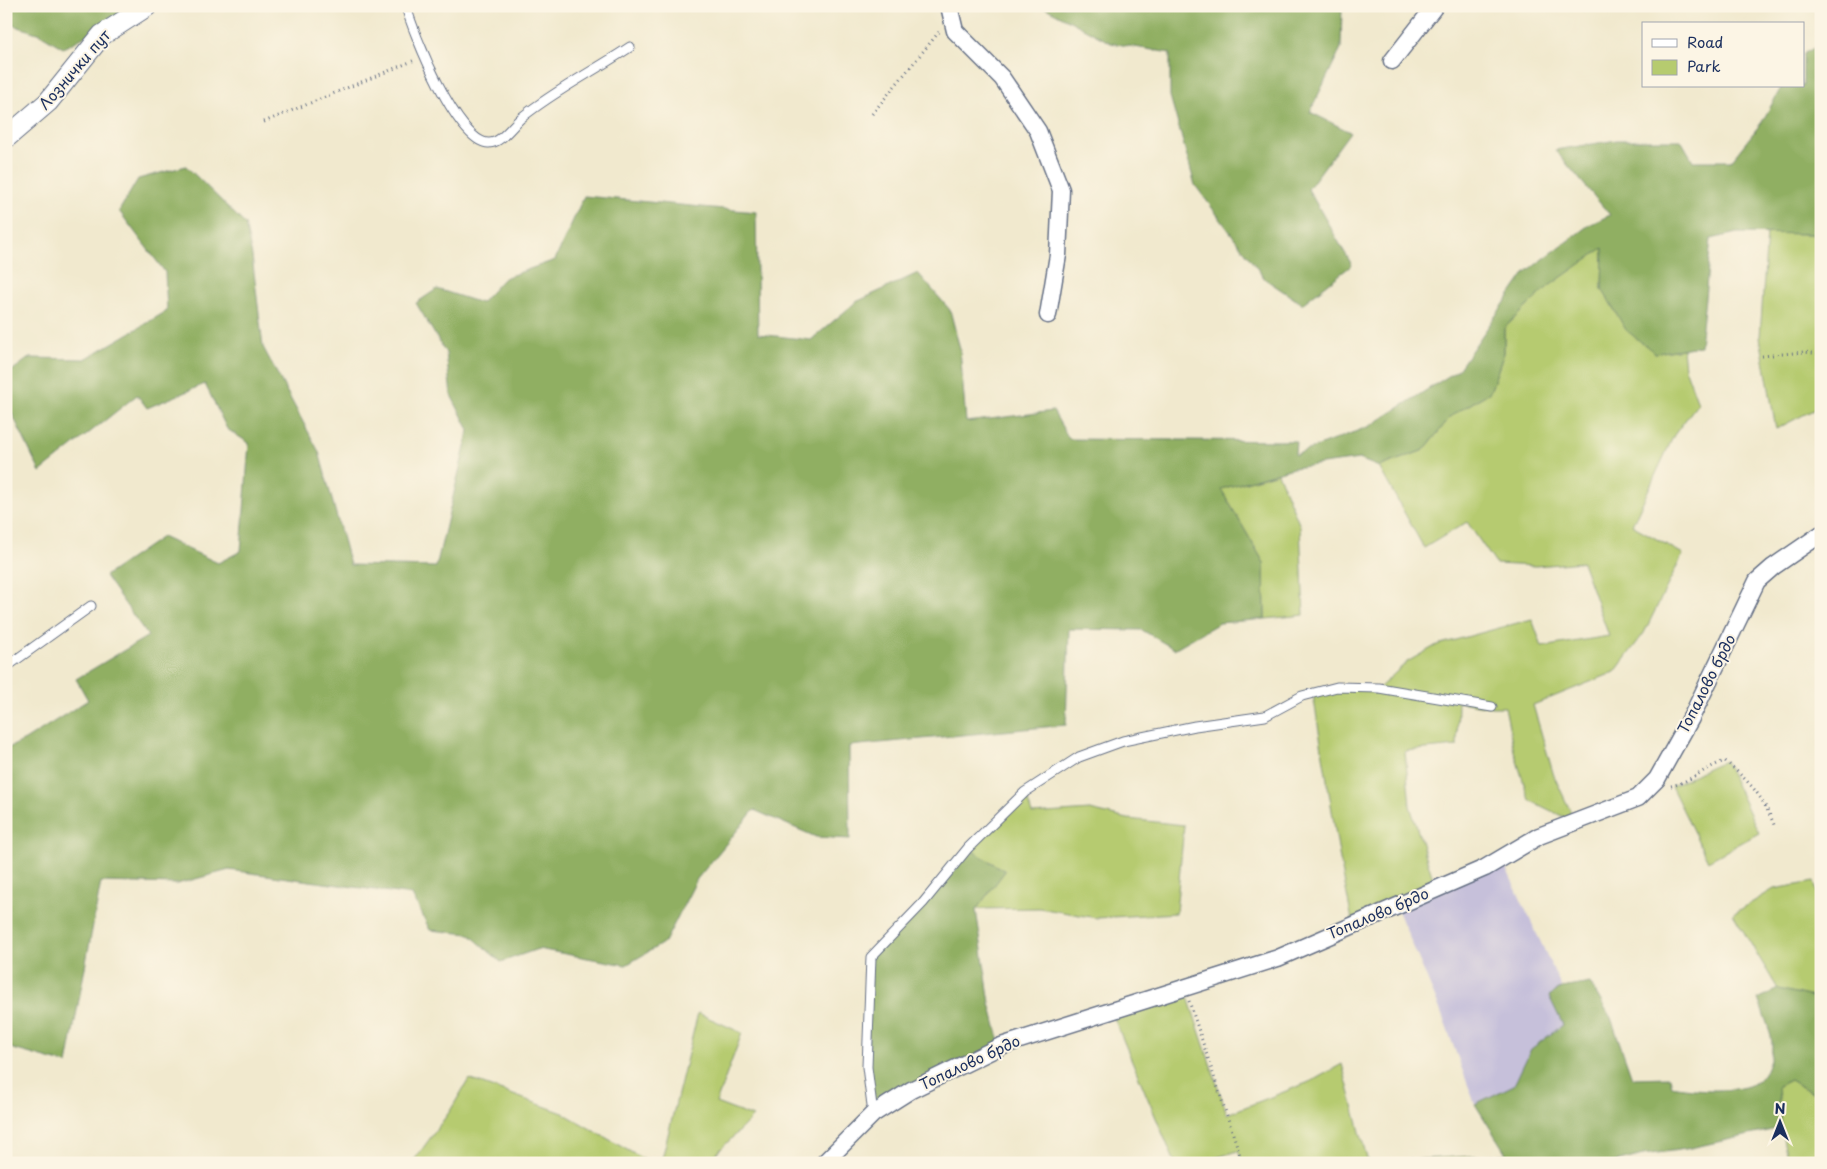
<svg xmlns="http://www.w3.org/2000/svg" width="1827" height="1169" viewBox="0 0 1827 1169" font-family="'Playpen Sans',sans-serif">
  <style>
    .industrial { fill: #c6c0da }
    .green { fill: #b6cb6f; stroke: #687d66 }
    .forest { fill: #90af62; stroke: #566f60 }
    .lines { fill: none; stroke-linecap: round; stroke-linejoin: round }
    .service-casing { stroke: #667085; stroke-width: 11 }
    .minor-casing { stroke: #667085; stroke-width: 19 }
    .tertiary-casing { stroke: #667085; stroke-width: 22 }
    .path { stroke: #667085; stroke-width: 3; stroke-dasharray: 1 4; stroke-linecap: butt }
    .service { stroke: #fff; stroke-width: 9 }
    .minor { stroke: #fff; stroke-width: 16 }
    .tertiary { stroke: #fff; stroke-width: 20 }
    .labels { text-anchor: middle; stroke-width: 4; stroke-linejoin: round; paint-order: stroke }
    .street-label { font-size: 15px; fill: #1b2f5e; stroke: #fcf5e5 }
  </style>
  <rect width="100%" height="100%" fill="#fcf5e5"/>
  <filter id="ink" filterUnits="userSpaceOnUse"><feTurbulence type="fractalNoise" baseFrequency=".02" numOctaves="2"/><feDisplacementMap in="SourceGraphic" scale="10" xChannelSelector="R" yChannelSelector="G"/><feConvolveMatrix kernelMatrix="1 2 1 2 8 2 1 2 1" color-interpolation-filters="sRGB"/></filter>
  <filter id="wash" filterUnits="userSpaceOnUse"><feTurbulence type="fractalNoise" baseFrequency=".0096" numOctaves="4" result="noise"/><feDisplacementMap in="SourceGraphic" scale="20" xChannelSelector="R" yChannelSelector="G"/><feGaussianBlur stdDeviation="1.12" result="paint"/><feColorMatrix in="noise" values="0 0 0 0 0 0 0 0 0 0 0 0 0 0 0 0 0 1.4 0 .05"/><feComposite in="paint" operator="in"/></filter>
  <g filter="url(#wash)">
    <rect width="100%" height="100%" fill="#f1e9ce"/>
    <path class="industrial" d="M1502 859 1562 988 1549 996 1563 1025 1531 1049 1514 1085 1475 1104 1439 1007 1396 906Z"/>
    <path class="green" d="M1767 233 1815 234 1818 275 1821 276V406L1776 429 1760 337Z
      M1603 247 1602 289 1655 353 1683 349 1685 368 1698 403 1674 435 1632 525 1683 554 1644 633 1615 672 1533 705 1554 776 1576 823 1529 800 1514 751 1505 707H1492L1458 702 1457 746 1405 751 1410 806 1435 885 1353 925 1340 860 1313 694 1337 687 1379 688 1407 662 1437 645 1532 619 1542 647 1609 636 1582 562 1536 566 1496 564 1467 522 1424 548 1379 467 1424 450 1451 416 1490 392 1504 353V328L1549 286Z
      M1278 473 1300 526 1304 615 1265 619 1264 563 1221 489Z
      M1725 761 1759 833 1708 861 1671 786C1690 779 1706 767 1725 761Z
      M1025 792 1032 814 1090 810 1128 819 1184 825 1176 913 1097 918 1039 908 976 909 1005 871 968 848Z
      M1814 882 1821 905V999L1778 989 1733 914 1774 889Z
      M1185 988 1227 1114 1312 1081 1342 1064 1368 1162 1507 1154 1512 1163H1252L1242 1161 1238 1151 1198 1163H1175L1111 1011Z
      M698 1013 742 1033 716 1103 753 1117 707 1163H661Z
      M469 1079 563 1113 650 1163H412L450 1111Z
      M1790 1080 1821 1098V1163H1788L1781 1128 1778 1086Z"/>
    <path class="forest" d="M6 6H143L63 48 40 34 6 23Z
      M1042 6H1342L1341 48 1310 112 1350 132 1308 189 1352 265 1302 304 1265 279 1195 185 1170 96V53L1111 43Z
      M1821 44V229L1815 234 1737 233 1711 239 1700 346 1655 353 1626 330 1602 289 1603 248 1549 286 1504 328V353L1490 392 1451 416 1424 450 1379 467 1359 459 1293 468 1221 489 1264 563 1265 619 1219 623 1174 649 1142 630 1069 629 1066 725 849 746 850 839 816 837 754 810 697 879 665 942 626 965 538 949 501 962 469 934 430 930 412 895 229 870 177 884 101 882 67 1064 6 1047V749L25 740 88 700 76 679 148 636 105 576 162 537 218 563 241 551 249 443 227 429 205 384 147 408 137 395 40 472 6 401V375L29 358 85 359 167 311 165 272 119 211 138 179 186 166 245 224 252 256 263 347 319 452 350 565 436 567 469 430 451 395 446 353 416 303 437 289 481 303 504 278 555 260 584 196 756 212 758 334 811 340 856 302 918 273 950 310 960 349 966 422 1053 411 1069 439 1296 441 1295 455 1370 426 1458 370 1526 272 1589 225 1610 215 1555 150 1617 140H1681L1693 161H1731L1762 122 1782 86H1803V54Z
      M968 848 1005 871 976 910 990 1003 1001 1046 873 1114 867 1067 871 957Z
      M1590 983 1611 1018 1632 1078 1670 1077 1672 1086C1691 1090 1741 1094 1756 1082 1766 1074 1772 1059 1772 1047 1773 1035 1762 1011 1758 999L1778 989 1821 999V1098L1790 1080 1778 1086 1781 1128 1686 1149 1643 1155 1612 1163H1512L1475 1104 1514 1085 1531 1049 1563 1025 1549 996 1562 988Z"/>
  </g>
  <g filter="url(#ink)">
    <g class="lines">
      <g class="service-casing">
        <path id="service" d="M406 6C413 33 458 144 489 143 501 143 512 126 521 118 554 91 594 71 630 47
          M6 667 91 606
          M873 1114 867 1067 871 957 923 903 968 848 1025 792 1079 757 1123 741 1195 726 1265 716 1302 696 1337 687 1379 688 1492 707"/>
      </g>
      <g class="minor-casing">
        <path id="minor" d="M949 6 955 31 1002 78 1038 131 1061 190 1058 255 1048 315
          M1392 61 1435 6
          M824 1163 873 1114 911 1090 1001 1046 1278 958 1485 868 1539 836 1638 798 1657 779 1691 718 1757 581 1773 567 1821 534"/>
      </g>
      <g class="tertiary-casing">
        <path id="tertiary" d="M6 138 48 102 102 35 147 6"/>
      </g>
      <path class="path" d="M872 114 939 32
        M264 122 415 60
        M1762 356 1804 352 1821 354
        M1671 786C1690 782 1706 767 1725 761 1751 783 1762 795 1775 827
        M1189 1001 1242 1161 1252 1163"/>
      <use href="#service" class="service"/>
      <use href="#minor" class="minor"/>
      <use href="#tertiary" class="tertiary"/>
    </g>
  </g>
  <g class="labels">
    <g class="street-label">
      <text transform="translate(75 70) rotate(-49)" y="5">Лознички пут</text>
      <text transform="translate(1707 684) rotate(-63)" y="5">Топалово брдо</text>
      <text transform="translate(1378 914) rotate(-23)" y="5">Топалово брдо</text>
      <text transform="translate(970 1063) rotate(-25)" y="5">Топалово брдо</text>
    </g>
  </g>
  <rect width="1827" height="1169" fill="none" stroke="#fcf5e5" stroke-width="25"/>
  <rect x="1642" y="22" width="162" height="65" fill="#fcf5e5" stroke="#a2a6af"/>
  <rect x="1652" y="39" width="25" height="8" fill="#ffffff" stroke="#a2a6af"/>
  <text x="1687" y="48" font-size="15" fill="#1b2f5e">Road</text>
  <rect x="1652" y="60" width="25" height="15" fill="#b6cb6f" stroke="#a2a6af"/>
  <text x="1687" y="72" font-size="15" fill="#1b2f5e">Park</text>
  <g transform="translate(1780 1122)" stroke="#fcf5e5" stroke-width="4" paint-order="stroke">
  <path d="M0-4L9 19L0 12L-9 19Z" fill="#1b2f5e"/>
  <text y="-8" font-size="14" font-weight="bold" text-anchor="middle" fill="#1b2f5e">N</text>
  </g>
</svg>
